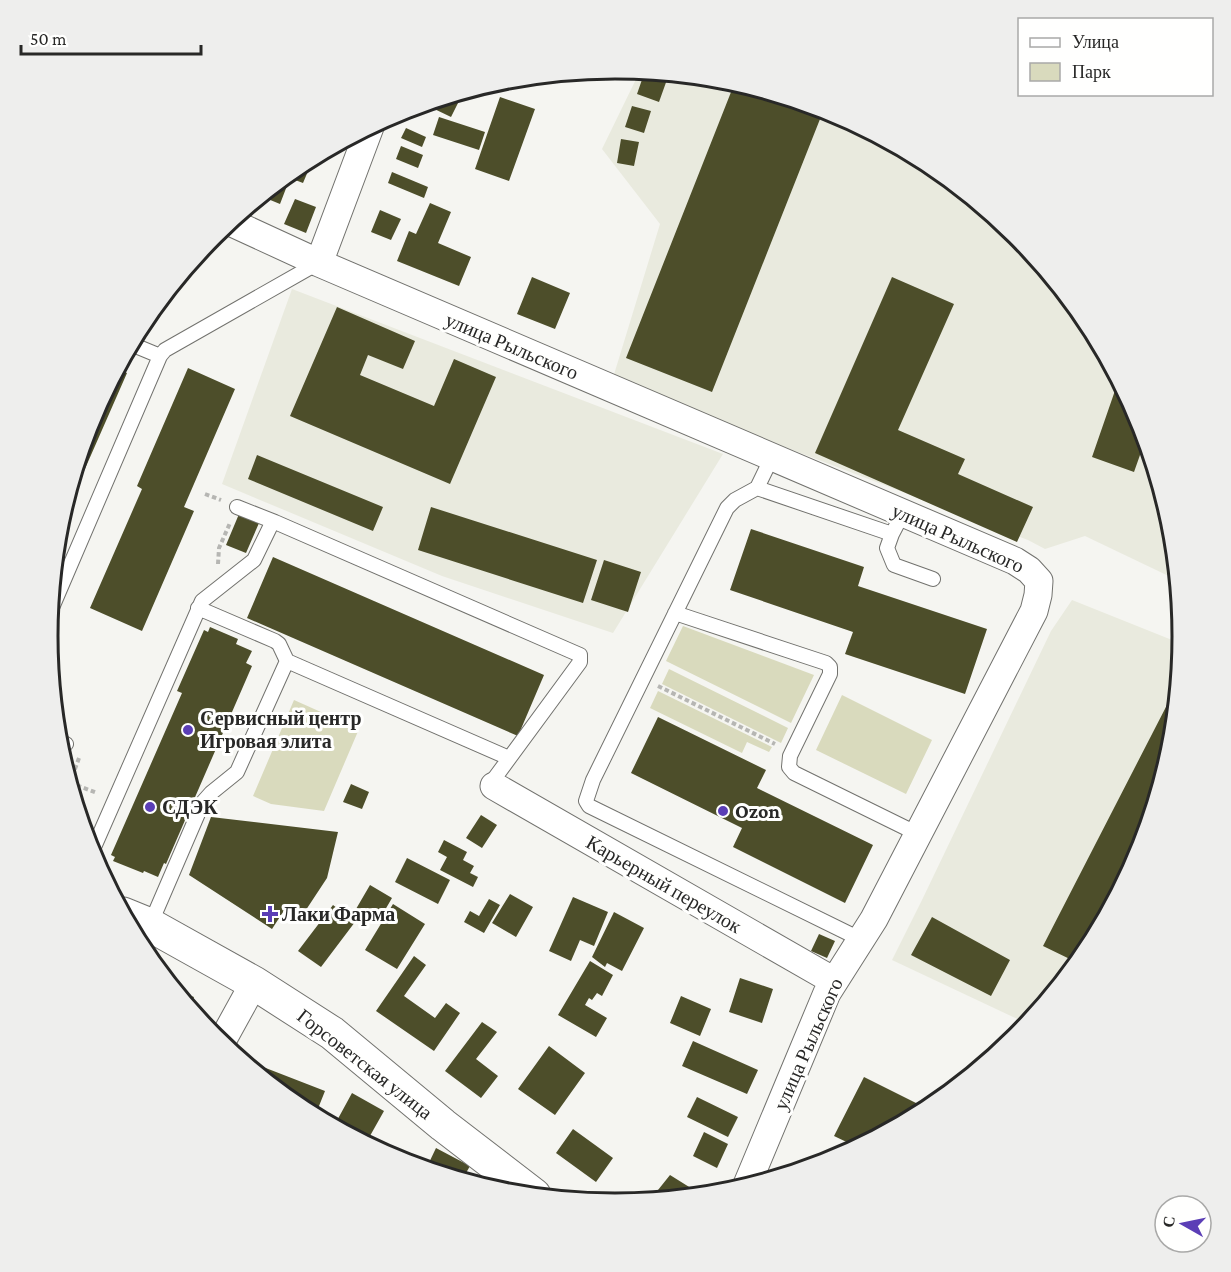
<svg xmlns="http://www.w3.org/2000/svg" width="1231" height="1272" viewBox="0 0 1231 1272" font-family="'Crimson Pro',serif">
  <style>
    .built { fill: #e9eade }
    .green { fill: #d9dabd }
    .building { fill: #4d4e2a }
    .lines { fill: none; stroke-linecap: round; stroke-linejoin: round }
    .service-casing { stroke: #72726e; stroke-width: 16 }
    .minor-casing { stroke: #72726e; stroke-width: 29 }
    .tertiary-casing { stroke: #72726e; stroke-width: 35 }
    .path { stroke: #b6b6b3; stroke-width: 4; stroke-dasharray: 4.5 3; stroke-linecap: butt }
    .service { stroke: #fff; stroke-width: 14 }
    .minor { stroke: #fff; stroke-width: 27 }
    .tertiary { stroke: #fff; stroke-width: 33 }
    .poi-dot { fill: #5b3eb6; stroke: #fffffe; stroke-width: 2 }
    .labels { text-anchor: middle; stroke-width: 6; stroke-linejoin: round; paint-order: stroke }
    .street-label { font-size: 20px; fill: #282827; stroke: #fffffe }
    .poi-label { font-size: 20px; font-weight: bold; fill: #282827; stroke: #fffffe; text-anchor: start }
    .rim { fill: none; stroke: #282827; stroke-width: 3 }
  </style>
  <rect width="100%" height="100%" fill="#f5f5f1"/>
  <path class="built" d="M640 71 727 79 833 112 931 164 1017 235 1088 321 1140 419 1172 526 1177 580 1085 536 1045 549 1028 540 612 381 660 224 602 149Z
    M292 289 723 454 613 633 442 576 222 484Z
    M1072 600 1182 644 1172 747 1140 853 1087 952 1028 1024 892 960 922 900 1051 631Z"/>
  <path class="green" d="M683 626 814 675 791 723 666 661Z
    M669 669 788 728 781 743 662 684Z
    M658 691 772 747 769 752 747 742 742 753 650 708Z
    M842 695 932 740 906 794 816 750Z
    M294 700 359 729 324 811 271 804 253 796Z"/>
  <path class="building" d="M645 71 669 74 659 102 637 94Z
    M735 82 824 109 712 392 626 358Z
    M446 97 458 103 451 117 424 104Z
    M500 97 535 109 509 181 475 169Z
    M632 106 651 111 644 133 625 127Z
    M439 117 485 132 479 150 433 135Z
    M406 128 426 137 422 147 401 138Z
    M621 139 639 142 634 166 617 163Z
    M401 146 423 155 418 168 396 159Z
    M314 157 303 183 290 178 280 204 263 197 264 194 301 164Z
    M392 172 428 187 424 198 388 183Z
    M295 199 316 207 306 233 284 224Z
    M430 203 451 212 438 243 471 257 459 286 397 261 409 231 416 234Z
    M380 210 401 219 391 240 371 232Z
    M532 277 570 293 555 329 517 314Z
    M892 277 954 304 898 430 965 459 958 474 1033 507 1017 542 815 453Z
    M337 307 415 341 403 369 368 355 360 375 434 406 454 359 496 377 450 484 290 416Z
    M188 368 235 389 184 507 194 511 142 631 90 608 142 489 137 486Z
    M118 369 127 373 59 528 91 419Z
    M1119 379 1140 419 1146 438 1134 472 1092 457Z
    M257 455 383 507 373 531 248 479Z
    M431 507 597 560 583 603 418 550Z
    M239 514 259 523 246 553 226 545Z
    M751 529 864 567 858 586 987 629 965 694 845 654 853 632 730 590Z
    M273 557 544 675 518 736 247 618Z
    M604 560 641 572 628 612 591 600Z
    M210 627 238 639 236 644 252 651 246 663 252 666 166 864 164 863 158 877 144 871 143 873 113 861 115 857 111 855 182 693 177 691 204 630 208 632Z
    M1168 703 1176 707 1172 747 1140 853 1087 952 1078 963 1043 946Z
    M658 717 766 770 757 788 873 845 845 903 733 847 742 828 631 773Z
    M351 784 369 792 362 809 343 802Z
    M481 815 497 825 482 848 466 838Z
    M211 817 338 832 327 878 300 919 285 909 272 929 189 875Z
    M444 840 467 852 463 860 474 866 470 873 478 877 473 887 440 870 447 857 438 852Z
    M407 858 450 880 438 904 395 882Z
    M370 885 392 898 378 922 356 909Z
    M510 894 533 907 516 937 492 923Z
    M573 897 608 912 594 946 580 940 571 961 549 951Z
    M489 899 500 905 484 933 464 922 470 911 479 916Z
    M393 904 425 924 397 969 365 950Z
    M333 905 355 922 321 967 298 951Z
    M614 912 644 928 622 971 607 963 605 967 592 957Z
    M932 917 1010 960 991 996 911 955Z
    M819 934 835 941 827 958 811 951Z
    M414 956 426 965 404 996 435 1018 446 1003 460 1013 434 1051 376 1011Z
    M590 961 613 975 602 996 597 993 592 1000 589 998 585 1005 607 1018 596 1037 558 1015Z
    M740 978 773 989 762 1023 729 1012Z
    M175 990 194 997 190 1007 184 1001Z
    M681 996 711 1009 700 1036 670 1023Z
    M482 1022 497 1032 476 1059 498 1076 481 1098 445 1071Z
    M693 1041 758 1070 747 1094 682 1066Z
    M549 1046 585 1073 555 1115 518 1089Z
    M258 1065 325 1091 315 1116 300 1108 256 1071Z
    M864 1077 928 1109 857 1147 834 1136Z
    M352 1093 384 1111 366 1143 334 1126Z
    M697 1097 738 1117 728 1137 687 1117Z
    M573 1129 613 1158 596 1182 556 1153Z
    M704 1132 728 1144 717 1168 693 1156Z
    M436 1148 470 1166 462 1180 426 1169Z
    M670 1175 702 1195 650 1200Z"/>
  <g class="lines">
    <g class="service-casing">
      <path id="service" d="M131 344 160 356
        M772 457 757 488 735 500 727 508 593 780 586 801 589 806 862 940
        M757 488 892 534 903 513
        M237 507 275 522
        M892 534 887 548 894 565 933 579
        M198 608 275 641 279 644 287 661 509 758
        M51 610 160 356 165 350 318 263
        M675 613 826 663 830 667V674L790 756 789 767 794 773 918 834
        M58 741 66 744
        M91 854 202 601 254 560 271 525 275 522 580 655V662L494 779V786
        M150 925 203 802 211 793 237 772 287 661"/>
    </g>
    <g class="minor-casing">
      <path id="minor" d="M230 222 319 263 1015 561 1029 570 1039 581 1038 595 1034 611 874 919 827 993 746 1187
        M319 263 370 127
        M494 786 834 981
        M221 1043 254 983"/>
    </g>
    <g class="tertiary-casing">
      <path id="tertiary" d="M123 914 150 925 254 983 332 1033 443 1125 534 1195"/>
    </g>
    <path class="path" d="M205 494 221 500
      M218 564 219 548 230 523
      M658 686 775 744
      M79 758 72 777 76 785 97 793"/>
    <use href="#service" class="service"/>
    <use href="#minor" class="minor"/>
    <use href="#tertiary" class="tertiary"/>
  </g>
  <g class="poi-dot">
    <circle cx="188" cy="730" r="6"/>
    <circle cx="150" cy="807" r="6"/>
    <circle cx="723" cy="811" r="6"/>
    <path d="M267 905h6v6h6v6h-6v6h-6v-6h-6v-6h6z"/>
  </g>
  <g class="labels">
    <g class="street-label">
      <text transform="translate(512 346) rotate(23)" y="7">улица Рыльского</text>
      <text transform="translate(958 538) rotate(24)" y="7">улица Рыльского</text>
      <text transform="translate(664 884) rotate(30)" y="7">Карьерный переулок</text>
      <text transform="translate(808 1044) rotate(-66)" y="7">улица Рыльского</text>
      <text transform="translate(365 1064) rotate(38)" y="7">Горсоветская улица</text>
    </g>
    <g class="poi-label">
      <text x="200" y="725">Сервисный центр<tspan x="200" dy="23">Игровая элита</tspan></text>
      <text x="162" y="814">СДЭК</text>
      <text x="735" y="818">Ozon</text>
      <text x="282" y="921">Лаки Фарма</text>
    </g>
  </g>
  <path d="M0 0H1231V1272H0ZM58 636a557 557 0 1 1 1114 0a557 557 0 1 1-1114 0Z" fill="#eeeeed" fill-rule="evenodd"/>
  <path class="rim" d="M58 636a557 557 0 1 1 1114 0a557 557 0 1 1-1114 0Z"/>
  <rect x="1018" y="18" width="195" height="78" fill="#fffffe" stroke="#a9a9a8" stroke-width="1.5"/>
  <rect x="1030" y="38" width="30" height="9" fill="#ffffff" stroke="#a9a9a8" stroke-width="1.5"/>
  <text x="1072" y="48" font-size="18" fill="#282827">Улица</text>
  <rect x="1030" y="63" width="30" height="18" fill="#d9dabd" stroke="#a9a9a8" stroke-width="1.5"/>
  <text x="1072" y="78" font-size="18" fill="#282827">Парк</text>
  <g transform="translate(1183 1224) rotate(279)"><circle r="28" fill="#fffffe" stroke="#a9a9a8" stroke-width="1.5"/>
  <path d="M0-4.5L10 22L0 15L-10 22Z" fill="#5b3eb6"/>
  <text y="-9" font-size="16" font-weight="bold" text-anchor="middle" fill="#282827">С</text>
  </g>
  <path d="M21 45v9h180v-9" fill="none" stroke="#282827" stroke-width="3"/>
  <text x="30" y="45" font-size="18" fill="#282827" stroke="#fffffe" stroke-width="4.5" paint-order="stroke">50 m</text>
</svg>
